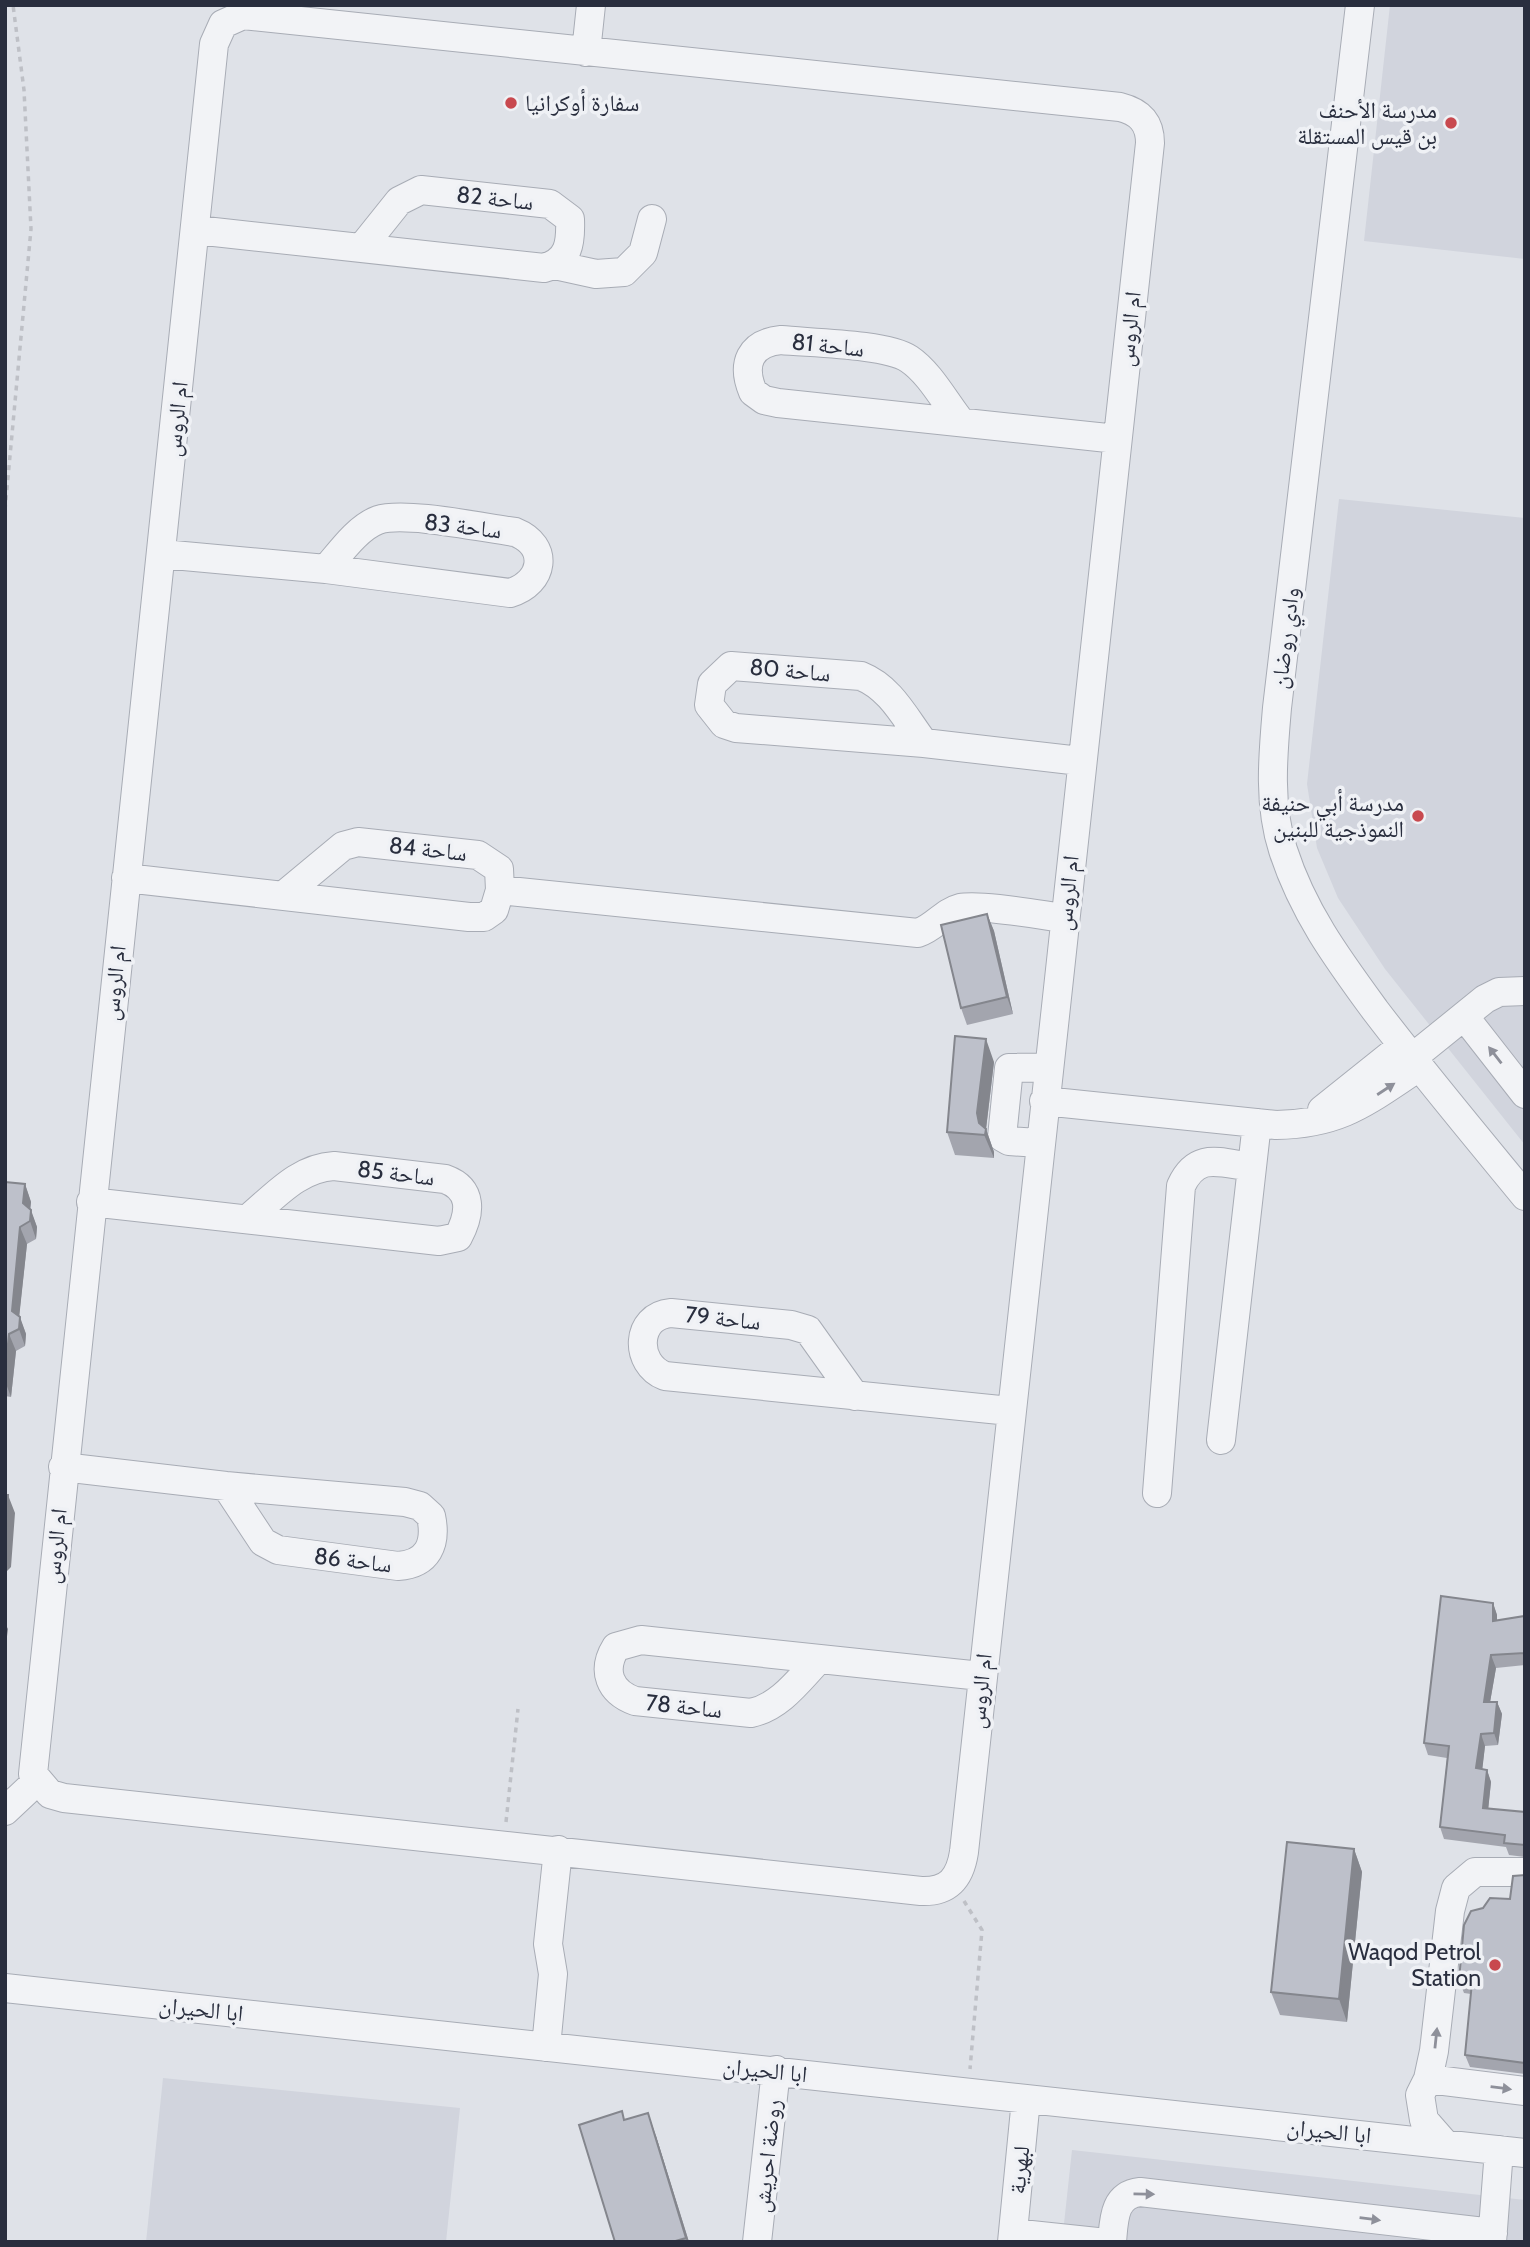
<svg xmlns="http://www.w3.org/2000/svg" width="1530" height="2247" viewBox="0 0 1530 2247" font-family="Cabin,'Noto Naskh Arabic',sans-serif">
  <style>
    .built { fill: #d1d4dd }
    .lines { fill: none; stroke-linecap: round; stroke-linejoin: round }
    .minor-casing { stroke: #a8acb5; stroke-width: 30 }
    .path { stroke: #bec0c6; stroke-width: 3.5; stroke-dasharray: 5 5; stroke-linecap: butt }
    .minor { stroke: #f2f3f6; stroke-width: 28 }
    .wall { fill: #a3a5ae }
    .shaded-wall { fill: #84868d }
    .building { fill: #bdc0ca; stroke: #84868d; stroke-width: 2 }
    .oneway { fill: #8e909a }
    .poi-dot { fill: #c8494f; stroke: #eff1f5; stroke-width: 2.5 }
    .labels { text-anchor: middle; stroke-width: 7; stroke-linejoin: round; paint-order: stroke }
    .poi-label { font-size: 23px; fill: #292e3e; stroke: #eff1f5; text-anchor: end }
    .street-label { font-size: 23px; fill: #292e3e; stroke: #eff1f5 }
  </style>
  <rect width="100%" height="100%" fill="#dfe2e8"/>
  <path class="built" d="M1390 5H1525V259L1364 241Z
    M1339 499 1525 518V1145L1385 969 1338 898 1317 848 1307 784Z
    M163 2078 460 2108 446 2242H146Z
    M1072 2150 1525 2200V2242H1062Z"/>
  <g class="lines">
    <g class="minor-casing">
      <path id="minor" d="M1360 5 1277 708C1273 754 1268 804 1283 850 1303 912 1337 958 1375 1010 1423 1073 1474 1134 1525 1196
        M243 15 1120 107C1140 112 1150 123 1150 143L964 1852C960 1878 949 1892 921 1891L64 1798 50 1794 33 1774 214 44 223 24Z
        M586 52 591 5
        M196 230 544 268C569 261 571 243 570 219L550 204 421 190 399 201 363 246
        M555 265 596 274 624 272 643 253 652 219
        M961 422C945 402 930 373 909 359 887 344 811 343 781 340 750 343 741 364 753 392L764 400 778 403 1117 439
        M162 554 326 569 510 593C544 583 550 546 515 532 484 528 405 511 378 520 357 528 340 553 326 569
        M924 743C905 718 891 688 861 676L731 666 712 684 709 705 724 724 736 728 924 743 1080 761
        M126 878 469 917H484L494 910 500 890 499 869 478 855 358 842 343 846 284 895
        M500 890 918 933C934 928 944 912 960 908 981 904 1041 915 1064 918
        M1464 1016 1525 1094
        M1412 1058 1485 999 1499 992 1525 991
        M1044 1101 1276 1125C1342 1124 1367 1101 1419 1067
        M1322 1110 1402 1046
        M1039 1143 1009 1141 1002 1137 1009 1068 1048 1067
        M91 1202 439 1241 458 1237C471 1213 473 1189 445 1179L334 1166C299 1168 276 1195 250 1217
        M855 1396 808 1330 791 1325 671 1313C635 1316 634 1364 665 1376L1010 1411
        M1221 1440 1257 1123
        M63 1467 226 1486 405 1502 420 1506 431 1516C437 1544 428 1564 398 1566L278 1550 263 1542 226 1486
        M1157 1493 1181 1186C1197 1151 1220 1163 1252 1167
        M819 1659C799 1680 780 1707 751 1713L635 1701C610 1692 601 1671 616 1647L641 1640 981 1676
        M5 1811 37 1781
        M5 1988 1525 2153
        M546 2047 553 1974 548 1944 558 1850
        M1428 2079 1525 2091
        M1445 2144 1424 2120 1420 2095 1428 2079 1434 2051 1450 1911 1456 1888 1475 1872H1525
        M1013 2233 1097 2242
        M757 2242 776 2070
        M1012 2242 1026 2099
        M1112 2242C1114 2221 1113 2195 1140 2192L1493 2233
        M1492 2242 1499 2150"/>
    </g>
    <path class="path" d="M5 510 31 229 24 90 13 5
      M506 1822 518 1709
      M964 1901 982 1930 970 2069"/>
    <use href="#minor" class="minor"/>
  </g>
  <path class="wall" d="M987 914 994 931 1013 1014 967 1025 961 1008Z
    M994 1062 986 1129 994 1152V1158L955 1155 947 1132Z
    M5 1182 25 1184 31 1202 30 1209 37 1227 36 1239 27 1244 19 1316 26 1334 25 1346 16 1351 11 1397 5 1396Z
    M1493 1603 1497 1615V1621L1524 1616 1525 1665 1496 1668 1490 1702H1497L1502 1714 1498 1745 1485 1746 1482 1769 1487 1770 1491 1782 1488 1809 1525 1812V1857L1509 1855 1506 1847 1444 1839 1440 1827 1447 1758 1428 1755 1424 1743Z
    M1354 1849 1362 1872 1347 2022 1280 2015 1271 1992Z
    M1525 1875V2074L1470 2067 1465 2055 1471 1994 1464 1993 1459 1980 1483 1908 1510 1899Z
    M625 2120 656 2136 689 2242H615Z"/>
  <path class="shaded-wall" d="M987 914 994 931 1013 1014 1007 997Z
    M986 1039 994 1062 986 1129 994 1152V1158L979 1123 977 1113Z
    M25 1184 31 1202 29 1221 23 1203Z
    M31 1210 37 1227 36 1239 30 1221Z
    M20 1227 27 1244 18 1328 12 1311Z
    M20 1317 26 1334 25 1346 19 1329Z
    M9 1334 16 1351 11 1397 5 1381Z
    M8 1495 15 1513 11 1567 5 1573V1548Z
    M1493 1603 1497 1615V1634L1493 1621Z
    M5 1623 8 1629 5 1651Z
    M1491 1655 1496 1668 1488 1714 1484 1702Z
    M1497 1702 1502 1714 1498 1745 1494 1733Z
    M1481 1734 1485 1746 1481 1781 1476 1768Z
    M1487 1770 1491 1782 1487 1821 1483 1808Z
    M1354 1849 1362 1872 1347 2022 1339 1999Z
    M648 2113 656 2136 689 2242H687Z"/>
  <path class="building" d="M987 914 1007 997 961 1008 941 925Z
    M955 1036 986 1039 977 1113 979 1123 986 1129 985 1135 947 1132Z
    M5 1182 25 1184 23 1203 31 1210 30 1221 20 1227 12 1311 20 1317 19 1329 9 1334 5 1374Z
    M5 1495H8L5 1548Z
    M1441 1596 1493 1603V1621L1524 1616 1525 1613V1669L1524 1653 1491 1655 1484 1702H1497L1494 1733 1481 1734 1476 1768 1487 1770 1483 1808 1525 1812V1845L1504 1843 1505 1835 1440 1827 1449 1746 1424 1743Z
    M1287 1842 1354 1849 1339 1999 1271 1992Z
    M1525 1875V2063L1465 2055 1472 1982 1459 1980 1464 1925 1471 1911 1483 1908 1490 1898 1510 1899 1513 1876Z
    M622 2111 624 2120 648 2113 686 2238 672 2242H615L579 2125Z"/>
  <defs><path id="oneway-solid" d="M-6-.8H1V-3.2L6.5 0L1 3.2V.8H-6Z" transform="scale(1.75)"/></defs>
  <g class="oneway">
    <use href="#oneway-solid" transform="translate(1495 1055) rotate(-128)"/>
    <use href="#oneway-solid" transform="translate(1386 1089) rotate(-33)"/>
    <use href="#oneway-solid" transform="translate(1436 2038) rotate(-84)"/>
    <use href="#oneway-solid" transform="translate(1501 2088) rotate(7)"/>
    <use href="#oneway-solid" transform="translate(1144 2194) rotate(1)"/>
    <use href="#oneway-solid" transform="translate(1370 2219) rotate(7)"/>
  </g>
  <g class="poi-dot">
    <circle cx="511" cy="103" r="7"/>
    <circle cx="1451" cy="123" r="7"/>
    <circle cx="1418" cy="816" r="7"/>
    <circle cx="1495" cy="1965" r="7"/>
  </g>
  <g class="labels">
    <g class="poi-label">
      <text x="525" y="111" text-anchor="start">سفارة أوكرانيا</text>
      <text x="1437" y="118">مدرسة الأحنف<tspan x="1437" dy="26">بن قيس المستقلة</tspan></text>
      <text x="1404" y="811">مدرسة أبي حنيفة<tspan x="1404" dy="26">النموذجية للبنين</tspan></text>
      <text x="1481" y="1960">Waqod Petrol<tspan x="1481" dy="26">Station</tspan></text>
    </g>
    <g class="street-label">
      <text transform="translate(495 198) rotate(6)" y="8">ساحة 82</text>
      <text transform="translate(1129 329) rotate(-84)" y="8">ام الروس</text>
      <text transform="translate(828 345) rotate(6)" y="8">ساحة 81</text>
      <text transform="translate(176 419) rotate(-84)" y="8">ام الروس</text>
      <text transform="translate(463 526) rotate(7)" y="8">ساحة 83</text>
      <text transform="translate(1285 638) rotate(-83)" y="8">وادي روضان</text>
      <text transform="translate(790 670) rotate(5)" y="8">ساحة 80</text>
      <text transform="translate(428 849) rotate(6)" y="8">ساحة 84</text>
      <text transform="translate(1067 893) rotate(-84)" y="8">ام الروس</text>
      <text transform="translate(114 983) rotate(-84)" y="8">ام الروس</text>
      <text transform="translate(396 1173) rotate(7)" y="8">ساحة 85</text>
      <text transform="translate(723 1318) rotate(6)" y="8">ساحة 79</text>
      <text transform="translate(55 1546) rotate(-84)" y="8">ام الروس</text>
      <text transform="translate(353 1560) rotate(7)" y="8">ساحة 86</text>
      <text transform="translate(980 1691) rotate(-84)" y="8">ام الروس</text>
      <text transform="translate(684 1706) rotate(6)" y="8">ساحة 78</text>
      <text transform="translate(201 2009) rotate(6)" y="8">ابا الحيران</text>
      <text transform="translate(765 2070) rotate(6)" y="8">ابا الحيران</text>
      <text transform="translate(1329 2131) rotate(6)" y="8">ابا الحيران</text>
      <text transform="translate(767 2156) rotate(-84)" y="8">روضة احريش</text>
      <text transform="translate(1019 2170) rotate(-84)" y="8">لبهرية</text>
    </g>
  </g>
  <rect width="1530" height="2247" fill="none" stroke="#292e3e" stroke-width="14"/>
</svg>
